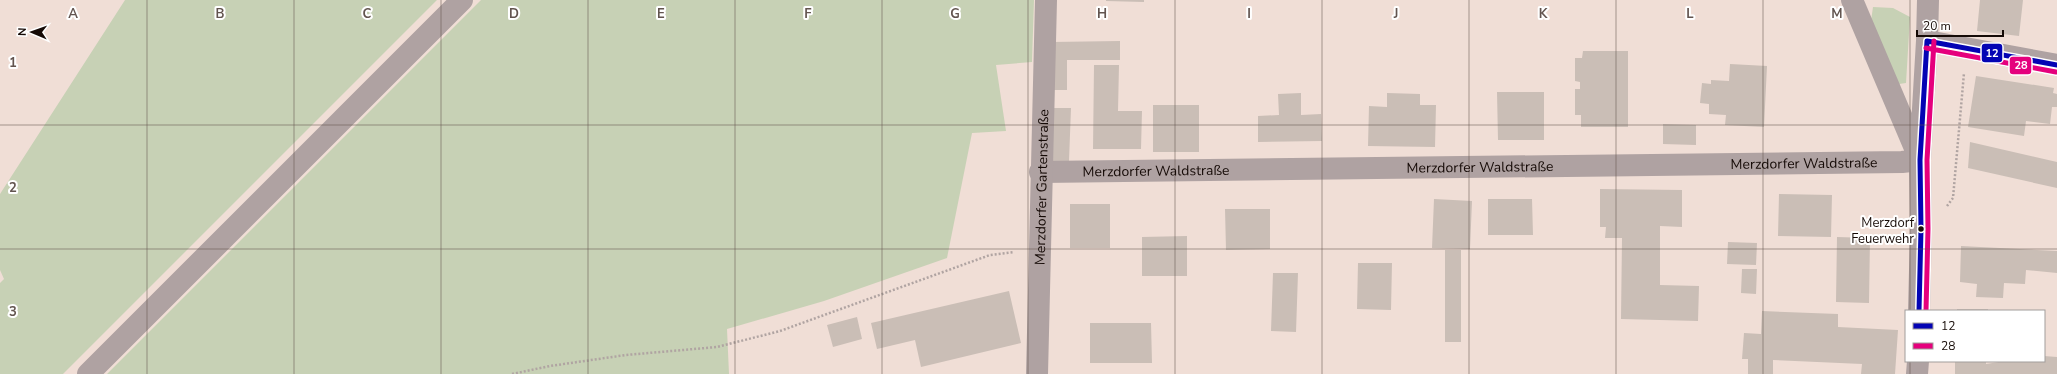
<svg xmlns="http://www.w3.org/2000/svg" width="2057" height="374" viewBox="0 0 2057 374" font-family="'Nunito Sans',sans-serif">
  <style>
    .green { fill: #c7d1b5 }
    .building { fill: #cabeb6 }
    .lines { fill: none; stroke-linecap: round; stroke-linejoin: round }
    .path { stroke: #b0a4a2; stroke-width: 2.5; stroke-dasharray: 2 2; stroke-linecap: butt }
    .street { stroke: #afa2a2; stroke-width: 22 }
    .bus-1-casing { stroke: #fff; stroke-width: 8 }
    .bus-2-casing { stroke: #fff; stroke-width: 8 }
    .bus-1 { stroke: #0404b4; stroke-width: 5 }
    .bus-2 { stroke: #e5007d; stroke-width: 5 }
    .grid { fill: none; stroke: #62544f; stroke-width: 1; stroke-opacity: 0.55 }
    .bus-dot { fill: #150a06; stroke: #fff; stroke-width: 1.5 }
    .labels { text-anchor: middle; stroke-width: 4; stroke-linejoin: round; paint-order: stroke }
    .bus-label { font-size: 13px; fill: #150a06; stroke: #fff; text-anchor: end }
    .street-label { font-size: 14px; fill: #150a06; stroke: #fff }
    .grid-label { font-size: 13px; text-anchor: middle; font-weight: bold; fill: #62544f; stroke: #fff; stroke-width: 4; stroke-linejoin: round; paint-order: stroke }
    .line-badge { stroke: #fff; stroke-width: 1.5 }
    .badge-label { font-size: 11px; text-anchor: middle; font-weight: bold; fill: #fff }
  </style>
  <rect width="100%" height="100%" fill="#f0ded6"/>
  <path class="green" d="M125 0H437L63 374H0V283L4 279 0 270V194Z
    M481 0H1034L1032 62 996 65 1006 131 972 133 947 258 824 301 727 329 729 374H107Z
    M1873 7 1893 8 1910 17 1906 83 1899 84 1870 28Z"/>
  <path class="building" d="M1106 0H1144V2L1106 1Z
    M1980 0H2023L2019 36 1977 31Z
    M1120 41V60H1067V90H1050L1051 42Z
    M1583 51H1628V127H1581V115H1575V89H1580V82L1575 81V58H1582Z
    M1730 64 1767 66 1764 127 1725 125 1726 115 1709 114V104L1700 103 1702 83 1711 84V80L1729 81Z
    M1094 65H1119L1118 111H1142L1141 149H1093Z
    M1976 76 2054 88 2053 93 2057 94V107H2052L2050 124 2026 121 2024 136 1968 127Z
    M1497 92H1544V140H1498Z
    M1301 93V115L1321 114 1322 141 1258 142V116L1279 115 1278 94Z
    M1387 93 1420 94V105H1436L1435 147 1368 146 1369 106 1387 107Z
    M1153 105H1199V152H1153Z
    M1050 108H1071L1069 161H1048Z
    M1663 124 1696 125V145L1663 144Z
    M1970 142 2057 162V188L1968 168Z
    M1600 189 1682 190V227L1660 226V285L1699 286 1698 321 1621 319 1622 238H1605L1606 227H1600Z
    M1779 194 1832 195 1831 237 1778 236Z
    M1434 199 1472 201 1470 249 1432 248Z
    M1488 199H1532L1533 235H1488Z
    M1070 204H1110V248H1070Z
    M1225 209H1270V249L1226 250Z
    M1187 236V276H1142V237Z
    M1837 237 1870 238 1869 303 1836 302Z
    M1728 242 1757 243 1756 265 1727 264Z
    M1961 246 2057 251V273L2026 270 2025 284 2004 283 2003 298 1976 297 1977 284 1960 282Z
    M1445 250H1461V342H1445Z
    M1358 263H1392L1391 310 1357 309Z
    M1742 269H1757L1756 294 1741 293Z
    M1273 273H1298L1296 332 1271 331Z
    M1009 291 1021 343 921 367 915 340 877 349 871 323Z
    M1957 309H1988V311H1957Z
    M1762 311 1838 314V327L1898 330 1895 374H1861L1862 364 1773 360V374H1748V359H1742L1744 333 1761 334Z
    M857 317 862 339 833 347 827 325Z
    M1090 323H1151L1152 363H1090Z
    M2044 356 2057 357V374H1955V361H1986V364L2005 361H2044Z"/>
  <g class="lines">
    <path class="path" d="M1947 206 1953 198 1964 73
      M512 374 550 366 626 355 717 347 780 331 990 255 1014 252"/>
    <g class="street">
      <path d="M1927 41 2057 65"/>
      <path id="s1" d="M1040 172 1902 162 1920 160 1852 0"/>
      <path d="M1919 311 1921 229 1920 160 1927 41 1928 0"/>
      <path d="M88 374 462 0"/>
      <path id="s2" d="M1037 374 1046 0"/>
      <path d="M1917 374 1918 361"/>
    </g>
    <g class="bus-1-casing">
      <path id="bus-1" d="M1927 41 2057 65
        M1919 311 1921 229 1920 160 1927 41"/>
    </g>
    <g class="bus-2-casing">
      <path id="bus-2" d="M1926 48 2056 72
        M1926 311 1928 229 1927 160 1934 41"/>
    </g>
    <use href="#bus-1" class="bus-1"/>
    <use href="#bus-2" class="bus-2"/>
  </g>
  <path class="grid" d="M147 0V374M294 0V374M441 0V374M588 0V374M735 0V374M882 0V374M1028 0V374M1175 0V374M1322 0V374M1469 0V374M1616 0V374M1763 0V374M1910 0V311M0 125H2057M0 249H2057M1910 361V374"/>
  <circle class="bus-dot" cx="1921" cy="229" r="3.5"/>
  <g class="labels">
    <g class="bus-label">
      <text x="1914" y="227">Merzdorf<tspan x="1914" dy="16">Feuerwehr</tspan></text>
    </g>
    <g class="street-label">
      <text dy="5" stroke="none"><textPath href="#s1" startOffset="764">Merzdorfer Waldstraße</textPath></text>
      <text dy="5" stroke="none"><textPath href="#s1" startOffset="440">Merzdorfer Waldstraße</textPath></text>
      <text dy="5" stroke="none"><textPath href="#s1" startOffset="116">Merzdorfer Waldstraße</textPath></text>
      <text dy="5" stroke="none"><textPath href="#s2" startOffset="187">Merzdorfer Gartenstraße</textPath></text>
    </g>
  </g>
  <g class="grid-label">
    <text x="73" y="18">A</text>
    <text x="220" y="18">B</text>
    <text x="367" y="18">C</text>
    <text x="514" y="18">D</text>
    <text x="661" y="18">E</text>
    <text x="808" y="18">F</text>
    <text x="955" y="18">G</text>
    <text x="1102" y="18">H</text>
    <text x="1249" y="18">I</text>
    <text x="1396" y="18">J</text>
    <text x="1543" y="18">K</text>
    <text x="1690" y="18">L</text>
    <text x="1837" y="18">M</text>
    <text x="13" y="67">1</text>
    <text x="13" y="192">2</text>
    <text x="13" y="316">3</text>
  </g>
  <g class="line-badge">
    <rect x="1981" y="43" width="22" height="20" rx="4" fill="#0404b4"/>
    <rect x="2009" y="56" width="23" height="19" rx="4" fill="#e5007d"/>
  </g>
  <g class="badge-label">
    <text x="1992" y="57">12</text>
    <text x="2021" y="69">28</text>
  </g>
  <rect x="1905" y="310" width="140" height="52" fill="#ffffff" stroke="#a19d9b"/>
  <rect x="1913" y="323" width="20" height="6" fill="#0404b4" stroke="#a19d9b"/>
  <text x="1941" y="330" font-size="12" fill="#150a06">12</text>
  <rect x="1913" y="343" width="20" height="6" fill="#e5007d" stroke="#a19d9b"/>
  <text x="1941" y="350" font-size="12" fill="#150a06">28</text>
  <g transform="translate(32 32) rotate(272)" stroke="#ffffff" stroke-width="3" paint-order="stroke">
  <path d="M0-3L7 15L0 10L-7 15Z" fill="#150a06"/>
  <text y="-6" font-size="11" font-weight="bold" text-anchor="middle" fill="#150a06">N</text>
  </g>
  <path d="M1917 30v6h86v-6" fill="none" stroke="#150a06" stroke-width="2"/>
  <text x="1923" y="30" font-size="12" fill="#150a06" stroke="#ffffff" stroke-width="3" paint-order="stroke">20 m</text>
</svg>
